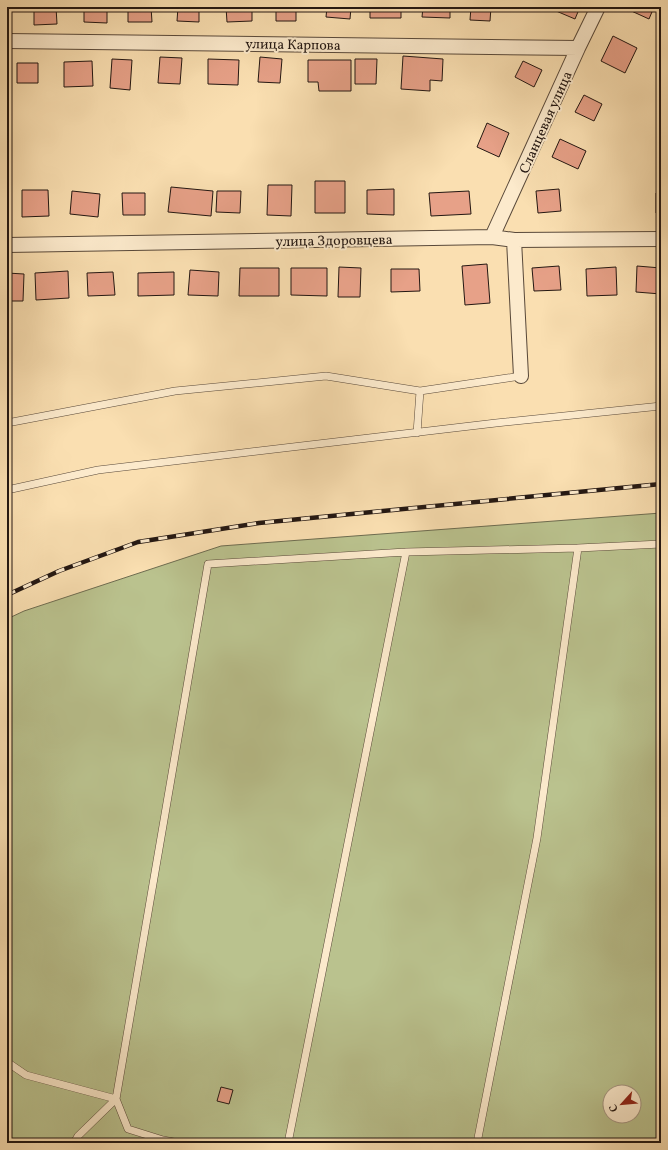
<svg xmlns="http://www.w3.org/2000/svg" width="668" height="1150" viewBox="0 0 668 1150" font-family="Vollkorn,serif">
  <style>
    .green { fill: #bac28e; stroke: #6e6c50; fill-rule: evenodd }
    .building { fill: #e7a188; stroke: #231712 }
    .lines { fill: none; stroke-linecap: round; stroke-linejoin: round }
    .service-casing { stroke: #59493a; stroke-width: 8 }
    .minor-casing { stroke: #59493a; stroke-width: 16 }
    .service { stroke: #fceacc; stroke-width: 7 }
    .minor { stroke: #fceacc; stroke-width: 14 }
    .rail-casing { stroke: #231712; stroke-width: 4.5 }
    .rail { stroke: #fceacc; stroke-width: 3; stroke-dasharray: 9; stroke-linecap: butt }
    .labels { text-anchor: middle; stroke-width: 4; stroke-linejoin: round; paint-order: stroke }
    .street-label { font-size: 14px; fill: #231712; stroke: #fceacc }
  </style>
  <rect width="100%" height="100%" fill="#fadfb1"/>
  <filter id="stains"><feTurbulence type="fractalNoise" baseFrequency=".005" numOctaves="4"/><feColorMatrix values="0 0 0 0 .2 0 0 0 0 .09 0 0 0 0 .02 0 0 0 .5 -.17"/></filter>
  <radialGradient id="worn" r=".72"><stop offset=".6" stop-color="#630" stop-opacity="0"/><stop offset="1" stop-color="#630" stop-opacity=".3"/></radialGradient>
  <path class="green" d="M661 513V1143H7V619L24 611 221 546ZM610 1092H634V1116H610Z"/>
  <path class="building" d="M34 7H56L57 24 34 25Z
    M84 7H107V23L84 22Z
    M128 7H151L152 22H128Z
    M178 7H199V22L177 21Z
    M226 7H252V21L227 22Z
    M276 7H296V21H276Z
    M327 7H351L350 19 326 17Z
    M370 7H401V18H370Z
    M423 7H450V18L422 17Z
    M471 7H491L490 21 470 20Z
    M549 7H580L575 19 549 8Z
    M628 7H654L649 19 627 9Z
    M613 36 637 48 625 73 601 61Z
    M403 56 443 59 442 81 430 80V91L401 89Z
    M160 57 182 58 180 84 158 83Z
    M260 57 282 59 280 83 258 82Z
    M112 59 132 60 130 90 110 88Z
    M208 59 239 60 238 85 208 84Z
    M355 59H377L376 84H355Z
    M308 60H351V91H319L318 82H308Z
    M92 61 93 86 64 87V62Z
    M523 61 542 70 534 87 515 77Z
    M17 63H38V83H17Z
    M584 95 602 104 594 121 575 112Z
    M487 123 509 133 499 157 477 147Z
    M560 139 586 151 578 169 552 157Z
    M315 181H345V213H315Z
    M268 185H292L291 216 267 215Z
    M171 187 213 191 211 216 168 212Z
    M394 189V215L367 214V190Z
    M559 189 561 211 538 213 536 191Z
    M22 190H48L49 216 22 217Z
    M72 191 100 194 98 217 70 214Z
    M217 191H241L240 213 216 212Z
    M469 191 471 214 431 216 429 193Z
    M122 193H145V215H123Z
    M656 193H661V213H656Z
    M487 264 490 303 465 305 462 266Z
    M559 266 561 290 534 291 532 268Z
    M637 266 661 268V294L636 292Z
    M339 267 361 268 360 297H338Z
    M616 267 617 295 587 296 586 269Z
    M240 268H279V296H239Z
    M291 268H327V296L291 295Z
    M391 269H419L420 291 391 292Z
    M190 270 219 272 218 296 188 295Z
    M68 271 69 298 36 300 35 273Z
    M113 272 115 295 88 296 87 273Z
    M174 272V295L138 296V273Z
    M7 273 24 274 23 301H7Z
    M221 1087 233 1090 229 1104 217 1101Z"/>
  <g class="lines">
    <g class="service-casing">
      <path id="service" d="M420 391 521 376
        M7 423 175 391 326 376 420 391 417 433
        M7 490 98 470 496 423 661 406
        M7 1062 26 1075 116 1099 128 1129 163 1140 179 1143
        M74 1143 78 1136 116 1099 208 564 406 552 578 548 661 544
        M288 1143 406 552
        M477 1143 537 838 578 548"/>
    </g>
    <g class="minor-casing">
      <path id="minor" d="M7 41 578 48
        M492 237 578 48 598 7
        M514 240 521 376
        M7 245 492 237 514 240 661 239"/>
    </g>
    <use href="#service" class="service"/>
    <use href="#minor" class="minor"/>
    <g class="rail-casing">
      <path id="rail" d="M7 595 59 571 138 542 259 523 661 484"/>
    </g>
    <use href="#rail" class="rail"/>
  </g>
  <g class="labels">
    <g class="street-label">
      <text transform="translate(293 44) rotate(1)" y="5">улица Карпова</text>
      <text transform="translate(545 122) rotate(-66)" y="5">Сланцевая улица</text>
      <text transform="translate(334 240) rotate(-1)" y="5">улица Здоровцева</text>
    </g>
  </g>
  <rect width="668" height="1150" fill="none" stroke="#fadfb1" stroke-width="24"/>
  <rect x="8" y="8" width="652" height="1134" fill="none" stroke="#231712" stroke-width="2"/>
  <rect x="12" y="12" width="644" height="1126" fill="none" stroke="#231712"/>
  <g transform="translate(622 1104) rotate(243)"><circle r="19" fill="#fceacc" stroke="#a59682"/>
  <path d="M0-3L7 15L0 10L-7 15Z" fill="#8f2418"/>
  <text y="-6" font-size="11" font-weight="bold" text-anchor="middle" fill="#231712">С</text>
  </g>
  <rect width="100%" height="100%" filter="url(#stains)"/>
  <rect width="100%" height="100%" fill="url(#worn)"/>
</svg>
